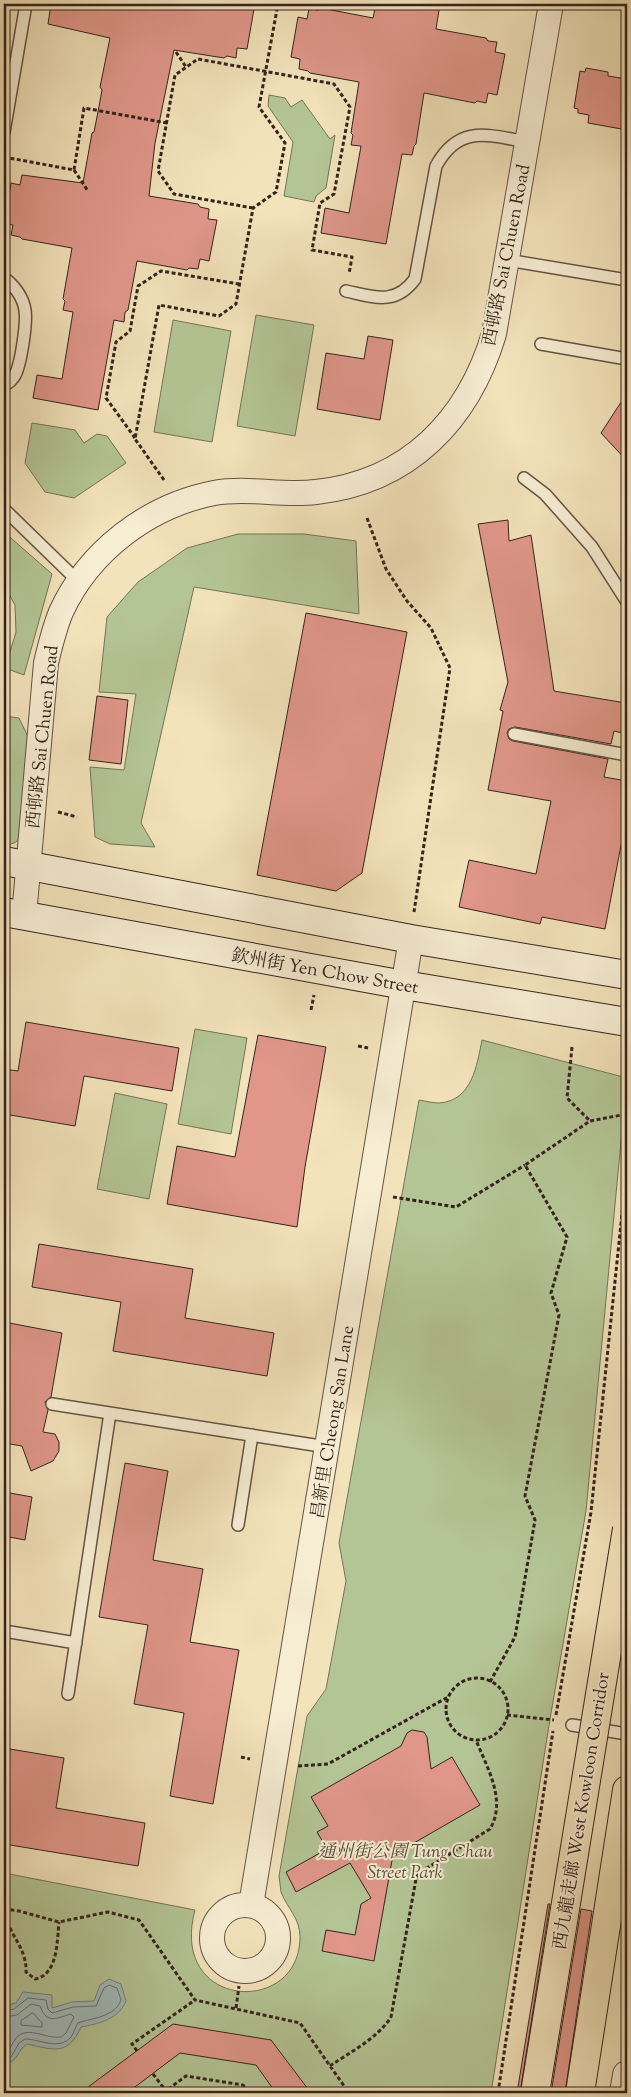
<svg xmlns="http://www.w3.org/2000/svg" width="631" height="2097" viewBox="0 0 631 2097" font-family="'Sorts Mill Goudy','Noto Serif TC',serif">
  <style>
    .green { fill: #b4c595; stroke: #747459 }
    .water { fill: #a0bbbb; stroke: #757e7c }
    .lines { fill: none; stroke-linecap: round; stroke-linejoin: round }
    .shore { stroke: #6a6f6c; stroke-width: 1 }
    .building { fill: #e0978a; stroke: #34231d }
    .service-casing { stroke: #645344; stroke-width: 14 }
    .minor-casing { stroke: #645344; stroke-width: 26 }
    .tertiary-casing { stroke: #645344; stroke-width: 30 }
    .secondary-casing { stroke: #34231d; stroke-width: 30 }
    .trunk-casing { stroke: #34231d; stroke-width: 30 }
    .path { stroke: #34231d; stroke-width: 3; stroke-dasharray: 4 2.5; stroke-linecap: butt }
    .service { stroke: #f7edd3; stroke-width: 11 }
    .minor { stroke: #f7edd3; stroke-width: 24 }
    .tertiary { stroke: #f7edd3; stroke-width: 28 }
    .secondary { stroke: #f7edd3; stroke-width: 28 }
    .trunk { stroke: #f3e3bb; stroke-width: 28 }
    .trunk-bridge-casing { stroke: #34231d; stroke-width: 30; stroke-linecap: butt }
    .trunk-bridge { stroke: #f3e3bb; stroke-width: 28 }
    .labels { text-anchor: middle; stroke-width: 4; stroke-linejoin: round; paint-order: stroke }
    .street-label { font-size: 18px; fill: #34231d; stroke: #f7edd3 }
    .park-label { font-size: 18px; font-style: italic; fill: #544c3b; stroke: #f7edd3 }
  </style>
  <rect width="100%" height="100%" fill="#f3e3bb"/>
  <filter id="stains"><feTurbulence type="fractalNoise" baseFrequency=".004" numOctaves="4"/><feColorMatrix values="0 0 0 0 .2 0 0 0 0 .09 0 0 0 0 .02 0 0 0 .5 -.17"/></filter>
  <radialGradient id="worn" r=".72"><stop offset=".6" stop-color="#630" stop-opacity="0"/><stop offset="1" stop-color="#630" stop-opacity=".3"/></radialGradient>
  <path class="green" d="M269 95 285 98 291 107 302 100 330 139 335 135 326 188 316 196 314 202 284 196 293 142 268 106Z
    M256 315 314 325 295 436 237 426Z
    M173 320 231 331 212 442 154 432Z
    M32 423 75 430 84 443 97 434 107 436 126 463 74 498 45 492 25 463Z
    M4 532 52 574 24 675 5 668 16 632 15 605 4 585Z
    M238 534H304L356 541 359 614 194 587 141 823 155 847 110 844 95 837 90 767 124 770 136 694 99 692 107 617 138 582 187 548Z
    M4 716 19 718 34 749 21 836 16 842 4 847Z
    M195 1029 247 1038 231 1134 178 1124Z
    M482 1040 627 1078 586 1511 550 1719 491 2093H4V1873L195 1910C168 2010 300 2017 300 1937 300 1918 287 1908 281 1892 280 1887 280 1881 279 1876L307 1716 326 1689 346 1581 339 1543 419 1100C425 1101 433 1103 439 1103 472 1101 477 1065 482 1040Z
    M115 1093 167 1104 149 1199 97 1189Z"/>
  <path class="water" d="M109 1979 121 1984 126 2001C119 2019 98 2024 81 2027 68 2056 54 2050 27 2044 17 2050 19 2062 4 2064V2006L16 2003 23 1992 52 1995V2008L72 2002 94 2001 100 1985Z"/>
  <g class="lines">
    <path class="shore" d="M4 2011 14 2009 28 1998 46 2000 48 2009 52 2013 73 2007 96 2006 104 1988 109 1985 117 1988 121 2000C115 2017 92 2018 78 2023 75 2027 74 2033 71 2037 59 2051 40 2039 25 2039L19 2043 11 2057 4 2059
      M33 2013 42 2023V2027L21 2025V2021Z
      M4 2017 17 2015 31 2004 40 2006C47 2025 56 2018 71 2014L74 2017 66 2033 61 2037C49 2039 35 2030 24 2033 12 2036 13 2050 4 2053"/>
  </g>
  <path class="building" d="M51 4H245V7L254 9 247 49 237 48 236 58 227 56 224 58 174 50 155 143 149 196 198 204 200 207 209 209 208 219 217 220 209 261 200 259 198 269 189 268 187 270 137 261 128 310 125 312 124 322 114 320 98 410 33 398 37 375 62 379 73 312 63 310 65 301 63 299 72 248 22 239 20 237 11 235 13 225 4 224 11 183 20 185 22 175 83 183 92 133 94 132 97 117 102 90 100 87 110 38 48 24Z
    M376 4H440L436 29 486 38 488 41 497 42 495 52 505 54 497 95 488 93 486 103 477 101 475 103 424 93 416 144 414 146 412 155 402 154 386 244 321 233 325 208 349 213 361 146 351 145 353 135 351 133 359 82 310 73 308 71 299 69 300 59 291 57 298 17 307 19 309 9 318 10 321 8 373 18Z
    M586 68 608 72V76L627 79V130L588 123 589 115 578 113V109L574 108 580 71 585 72Z
    M368 336 393 340 380 420 317 409 326 353 364 359Z
    M627 393V461L601 433Z
    M508 520 509 541 531 535 554 691 626 703 622 733 614 731 611 744 515 727 509 729 507 733 509 739 513 741 608 759 604 777 627 781V814L605 929 542 917 540 924 459 907 469 860 536 874 551 801 488 790 503 711 500 710 508 682 478 524Z
    M306 613 407 632 362 873 336 891 257 875Z
    M97 696 128 700 121 764 89 760Z
    M26 1022 179 1048 172 1091 84 1076 75 1126 4 1114V1069L18 1071Z
    M258 1035 326 1047 305 1167 297 1227 167 1204 177 1146 235 1157Z
    M39 1244 193 1269 185 1318 274 1333 267 1376 113 1351 121 1302 32 1287Z
    M4 1322 62 1333 51 1397 45 1402 48 1410 43 1432 55 1434 59 1442V1451L53 1461 31 1471 22 1446 4 1443Z
    M125 1463 168 1471 153 1560 203 1569 190 1642 239 1650 213 1804 170 1796 184 1713 134 1704 148 1625 99 1617Z
    M4 1492 32 1497 25 1540 4 1536Z
    M412 1730 424 1732 427 1737 431 1769 452 1757 480 1805 393 1855 374 1961 322 1951 326 1930 355 1935 361 1904 371 1898 350 1863 296 1892 286 1872 327 1849 317 1832 328 1826 311 1797 401 1746 407 1733Z
    M4 1748 64 1758 56 1808 145 1823 138 1866 4 1844Z
    M548 1904H550L520 2093H517Z
    M581 1909 592 1911 565 2093H551Z
    M173 2024 271 2040 311 2093H276L256 2065 180 2053 127 2093H80Z"/>
  <g class="lines">
    <g class="service-casing">
      <path id="service" d="M4 132 26 4
        M507 260 627 280
        M4 278C14 285 23 297 25 310 27 323 21 364 15 375 13 379 8 384 4 385
        M346 291C374 297 395 306 415 279L436 166C459 124 488 135 527 142
        M541 344 627 359
        M524 478 545 494 592 547 627 602
        M4 509 79 582
        M514 734 627 755
        M52 1404 327 1447
        M238 1525 252 1435
        M4 1631 76 1643
        M68 1694 110 1413
        M572 1725 627 1734"/>
    </g>
    <g class="minor-casing">
      <path id="minor" d="M24 916 46 663C50 646 54 629 61 612 89 551 148 506 214 493 248 487 282 496 316 492 409 482 468 420 494 334L551 4
        M251 1905 411 939
        M212 1938a33 33 0 1 1 66 0a33 33 0 1 1-66 0Z"/>
    </g>
    <g class="tertiary-casing">
      <path id="tertiary" d="M624 2093 627 2075"/>
    </g>
    <g class="secondary-casing">
      <path id="secondary" d="M4 861 411 939 627 975
        M4 912 404 985 627 1022"/>
    </g>
    <g class="trunk-casing">
      <path id="trunk" d="M580 2093 627 1790"/>
    </g>
    <path class="path" d="M334 4 346 6 349 4
      M176 52 186 67
      M4 157 74 170 84 108 167 123
      M74 170 88 191
      M253 208 174 194 158 171 175 75 198 59 334 84 350 107 334 194 320 203 312 250 352 257 349 274
      M135 438 106 398 116 342 130 331 138 286 161 271 239 284
      M164 480 135 439 159 305 219 316 236 304 253 208 276 192 285 143 259 107 278 4
      M367 518 386 569 407 601 431 628 450 668 414 912
      M58 812 77 817
      M311 1010 314 995
      M358 1046 368 1048
      M572 1047 567 1098 590 1121
      M393 1197 456 1207 525 1165
      M446 1709a31 31 0 1 1 62 0a31 31 0 1 1-62 0Z
      M490 1682 515 1637 535 1520 525 1496 559 1315 551 1293 567 1237 525 1165 590 1121 627 1114
      M507 1715 554 1720
      M556 1715 591 1512 627 1166
      M241 1757 250 1759
      M298 1766 328 1764 448 1697
      M4 1909 19 1911 59 1922 108 1912 139 1920 195 2000 300 2023 349 2093
      M5 1909C7 1935 27 1946 26 1972L35 1979C58 1975 57 1941 59 1922
      M236 2008 239 1986
      M137 2051 132 2044 195 2000
      M330 2066C350 2052 377 2039 391 2017L416 1879 419 1873 490 1829C507 1800 487 1768 476 1740
      M153 2074 166 2091
      M163 2093 186 2076 243 2085 249 2093
      M498 2093 553 1731"/>
    <use href="#service" class="service"/>
    <use href="#minor" class="minor"/>
    <use href="#tertiary" class="tertiary"/>
    <use href="#secondary" class="secondary"/>
    <use href="#trunk" class="trunk"/>
    <g class="trunk-bridge-casing">
      <path id="trunk-bridge" d="M535 2093 627 1529"/>
    </g>
    <use href="#trunk-bridge" class="trunk-bridge"/>
  </g>
  <g class="labels">
    <g class="street-label">
      <text transform="translate(506 255) rotate(-79)" y="6">西邨路 Sai Chuen Road</text>
      <text transform="translate(42 737) rotate(-84)" y="6">西邨路 Sai Chuen Road</text>
      <text transform="translate(325 971) rotate(10)" y="6">欽州街 Yen Chow Street</text>
      <text transform="translate(332 1422) rotate(-81)" y="6">昌新里 Cheong San Lane</text>
      <text transform="translate(581 1811) rotate(-81)" y="6">西九龍走廊 West Kowloon Corridor</text>
    </g>
    <g class="park-label">
      <text x="405" y="1857">通州街公園 Tung Chau<tspan x="405" dy="21">Street Park</tspan></text>
    </g>
  </g>
  <rect width="631" height="2097" fill="none" stroke="#f3e3bb" stroke-width="20"/>
  <rect x="5" y="5" width="621" height="2087" fill="none" stroke="#34231d" stroke-width="2.5"/>
  <rect x="10" y="10" width="611" height="2077" fill="none" stroke="#34231d"/>
  <rect width="100%" height="100%" filter="url(#stains)"/>
  <rect width="100%" height="100%" fill="url(#worn)"/>
</svg>
